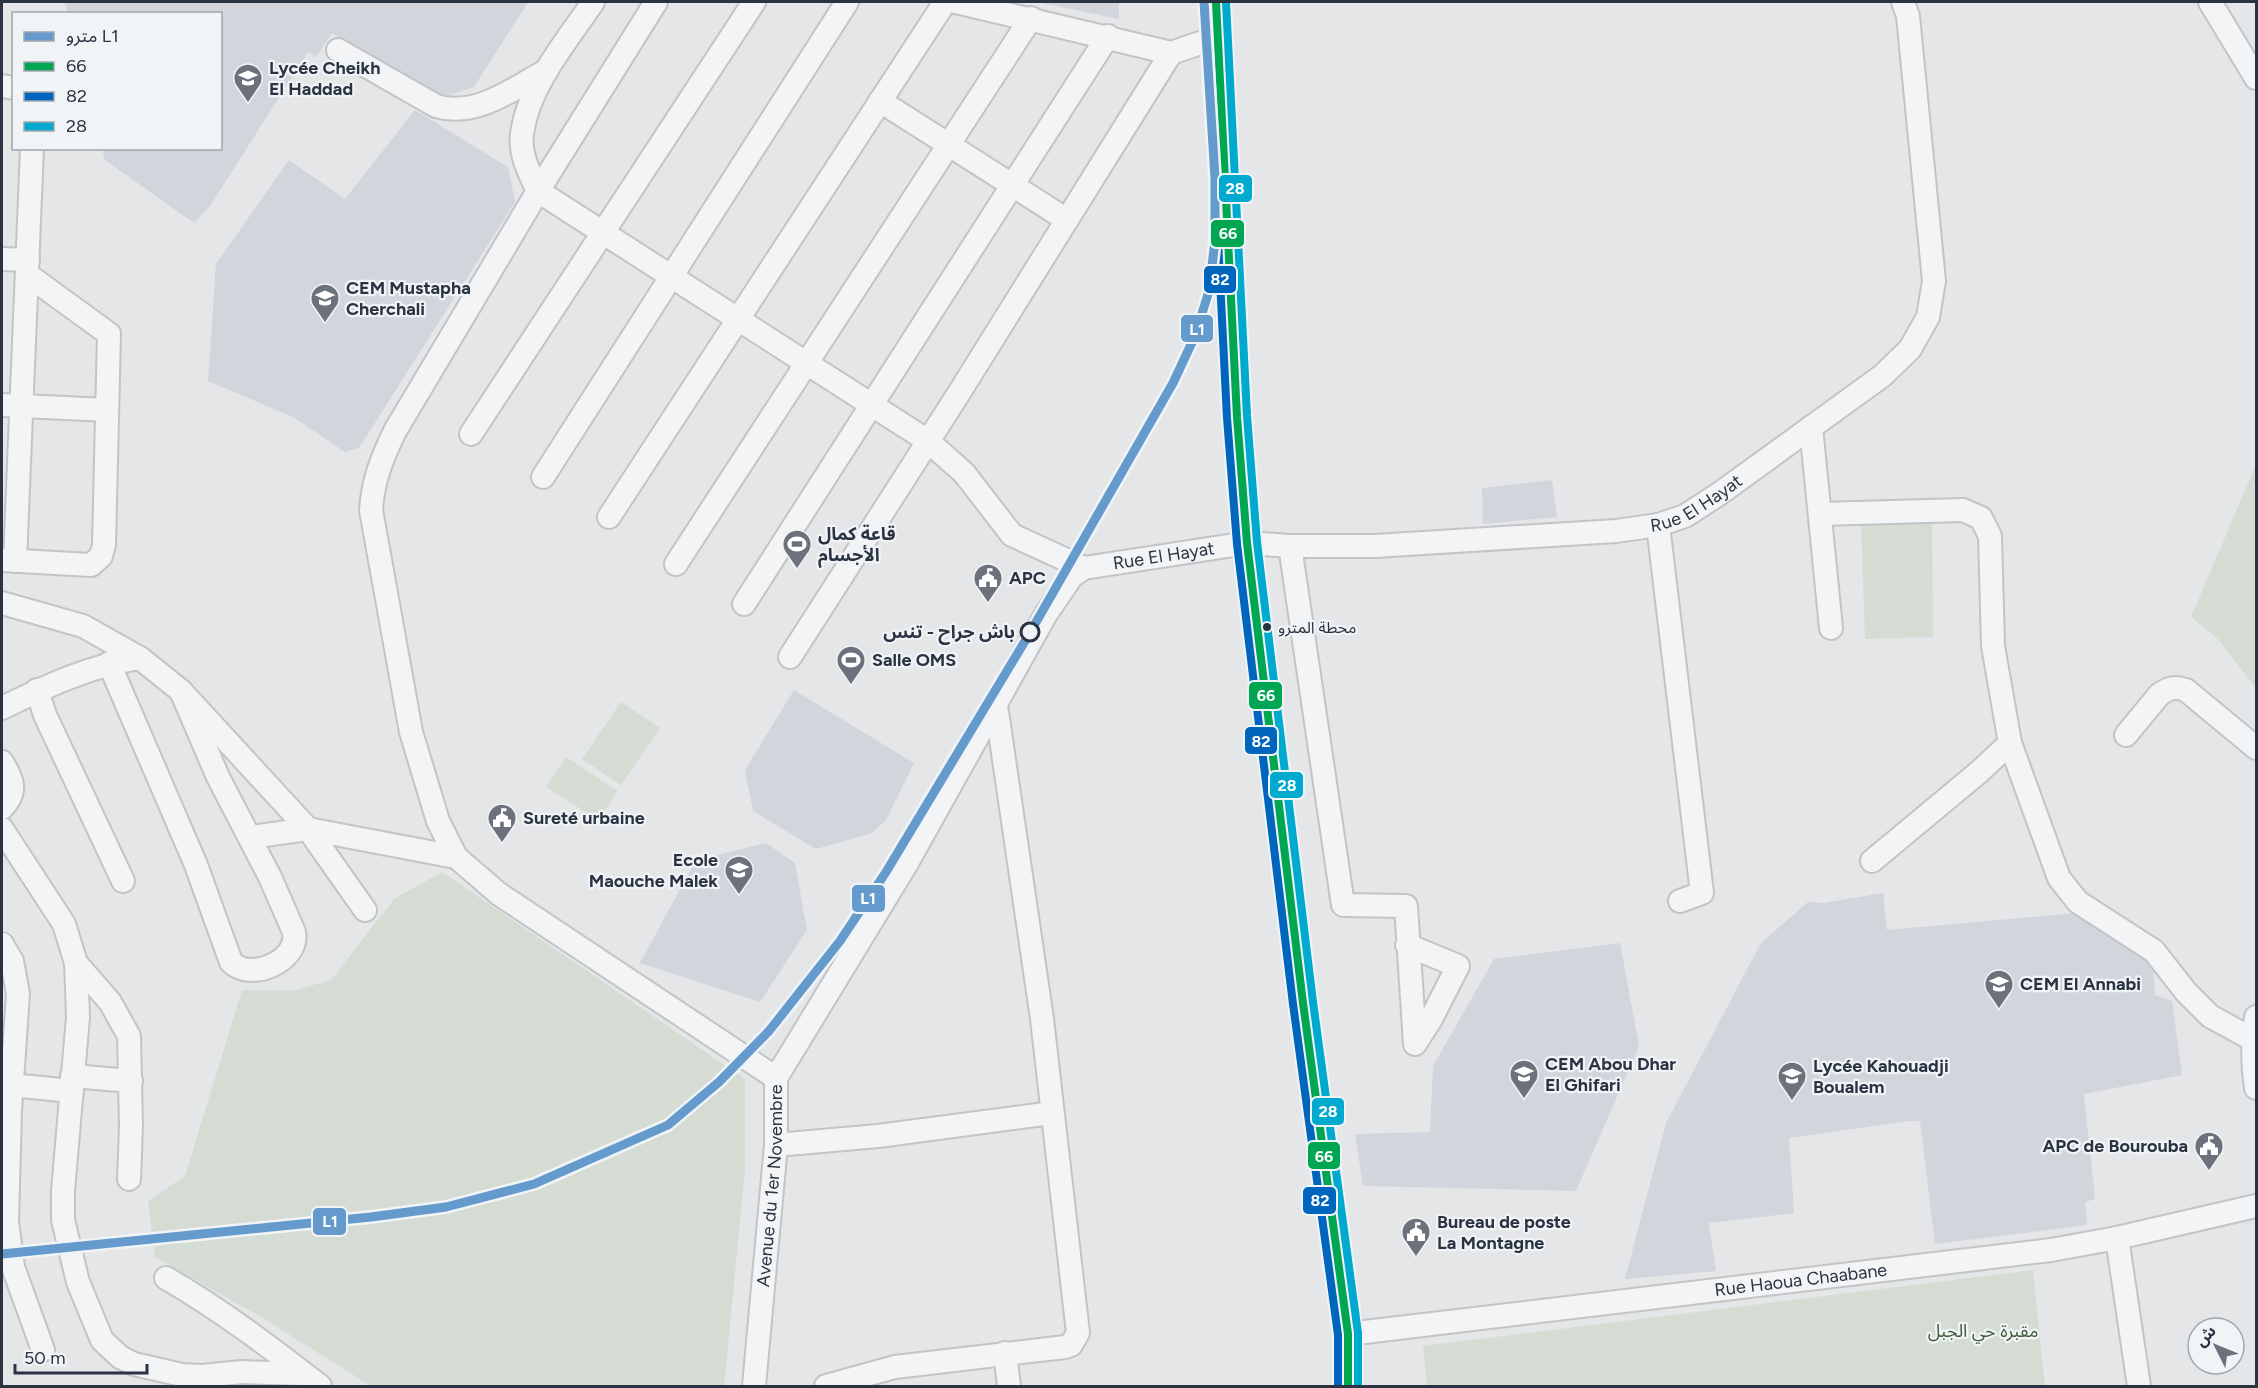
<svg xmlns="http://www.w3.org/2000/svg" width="2258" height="1388" viewBox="0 0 2258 1388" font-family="Figtree,'Noto Sans Arabic',sans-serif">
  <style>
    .built { fill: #d2d5db }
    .green { fill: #d4dcd4 }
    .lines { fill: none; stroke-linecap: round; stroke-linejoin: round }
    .minor-casing { stroke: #c2c4c6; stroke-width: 26 }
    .major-casing { stroke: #c0c3c6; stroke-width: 30 }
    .minor { stroke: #f2f4f5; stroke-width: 22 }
    .major { stroke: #f6f7f7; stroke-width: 27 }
    .bus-1-casing { stroke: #f1f4f7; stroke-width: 12 }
    .bus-2-casing { stroke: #f1f4f7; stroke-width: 12 }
    .bus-3-casing { stroke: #f1f4f7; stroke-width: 12 }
    .bus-1 { stroke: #00a651; stroke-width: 8 }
    .bus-2 { stroke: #0065bd; stroke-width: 8 }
    .bus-3 { stroke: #00a9ce; stroke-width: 8 }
    .metro-1-casing { stroke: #f1f4f7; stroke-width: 14 }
    .metro-1 { stroke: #659acd; stroke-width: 9 }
    .bus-dot { fill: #2a3342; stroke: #f1f4f7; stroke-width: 2 }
    .stop-dot { fill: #f1f4f7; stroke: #2a3342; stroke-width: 3 }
    .labels { text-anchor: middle; stroke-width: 4.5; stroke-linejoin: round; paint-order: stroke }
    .bus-label { font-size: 16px; fill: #2a3342; stroke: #f1f4f7; text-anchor: start }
    .poi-label { font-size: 18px; font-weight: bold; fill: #2a3342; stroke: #f1f4f7; text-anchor: start }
    .street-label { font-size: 18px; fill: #2a3342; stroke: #f1f4f7 }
    .stop-label { font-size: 18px; font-weight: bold; fill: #2a3342; stroke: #f1f4f7; text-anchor: end }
    .park-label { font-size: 18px; fill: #3f5d37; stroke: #f1f4f7 }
    .line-badge { stroke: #f1f4f7; stroke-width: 2 }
    .badge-label { font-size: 16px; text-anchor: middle; font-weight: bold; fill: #fff }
  </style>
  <rect width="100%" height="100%" fill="#e4e6e8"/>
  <path class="built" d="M65 2H528L474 87 440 98 332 33 316 57 308 52 210 206 194 223 105 160 102 149 220 148V14L68 13Z
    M1037 2H1119V19Z
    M415 110 508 167 515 202 359 448 345 452 293 417 208 381 216 264 289 160 345 199Z
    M1552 480 1557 517 1483 524 1482 488Z
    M794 690 914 763 886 820 872 833 816 849 753 811 745 770Z
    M766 843 795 863 807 930 760 1002 640 963 696 860Z
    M1883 893 1887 930 2087 912 2152 956 2155 995 2172 1001 2182 1075 2084 1094 2095 1199 2085 1202 2087 1225 1935 1244 1920 1121H1909L1789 1138 1794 1213 1709 1223 1716 1271 1625 1279 1666 1123 1761 943 1808 902 1824 903Z
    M1620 943 1639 1046 1576 1191 1363 1186 1355 1134 1430 1132 1433 1066 1494 959Z"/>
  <path class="green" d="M2256 465V688L2217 638 2191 617Z
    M1932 515 1933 637 1865 639 1861 519Z
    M621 702 660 728 621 785 582 759Z
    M566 757 618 791 598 820 546 787Z
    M442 872 745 1079V1171L724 1386H371L261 1317 155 1257 148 1201 185 1176 242 990 292 991 331 980 394 899Z
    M2033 1270 2045 1386H1427L1423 1346Z"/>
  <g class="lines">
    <g class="minor-casing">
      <g id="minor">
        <path d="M593 2C567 41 528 86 522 134 519 154 530 174 538 191L928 441 964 473 1012 535 1084 568"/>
        <path d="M656 2 538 191 395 431C382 458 373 480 371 510L411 732 438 821 456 857 499 894 776 1078"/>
        <path d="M956 2 1171 53 1218 37"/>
        <path d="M2210 2 2256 78"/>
        <path d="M338 50 436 106C476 118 513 89 547 70"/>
        <path d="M2 86 14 88"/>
        <path d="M880 101 1067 220"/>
        <path d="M2 259 28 260"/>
        <path d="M2 405 107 410"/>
        <path d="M1811 427 1831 628"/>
        <path d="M471 434 754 2"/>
        <path d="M543 477 847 2"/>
        <path d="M1820 514 1963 510 1981 518 1990 536 1993 646 2010 743 2059 878 2078 902 2154 951 2186 992 2210 1016 2252 1039"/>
        <path d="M609 517 945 2"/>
        <path d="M1658 525 1702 893 1680 901"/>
        <path d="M1290 546 1343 905 1406 906 1415 1044 1431 1019 1458 966 1407 945"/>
        <path d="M2 560 91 565 101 556 104 545 109 334 28 275"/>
        <path d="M15 561 32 148"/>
        <path d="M676 564 1031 18"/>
        <path d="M2 603 83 626 140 658"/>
        <path d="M744 604 1108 36"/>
        <path d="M790 657 959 393 1171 53"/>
        <path d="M109 663 196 865 231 962C250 982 300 961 294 932L270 877 218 777 181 691"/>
        <path d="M37 690 45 715 123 881"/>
        <path d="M2 708C47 686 89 666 140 658L181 691 308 829 456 857"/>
        <path d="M2126 735 2159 695C2168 688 2175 686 2186 690L2256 748"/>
        <path d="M2 762C13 780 18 792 2 808"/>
        <path d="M2 829 64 924 76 963 78 1017 63 1191V1220L78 1282 102 1340 120 1357 134 1364 182 1375 202 1376 242 1372 304 1374"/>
        <path d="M251 837 308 829 365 910"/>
        <path d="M1872 861 1979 772 2010 743"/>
        <path d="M2 944 12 961 18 994 10 1110 7 1222 13 1267 43 1350"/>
        <path d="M76 963 110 1002 129 1036 131 1126 129 1179"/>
        <path d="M2256 1017C2252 1042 2252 1063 2256 1088"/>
        <path d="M72 1076 131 1081"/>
        <path d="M11 1085 72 1091"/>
        <path d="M776 1145 878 1136 1052 1113"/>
        <path d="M2117 1238 2139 1386"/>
        <path d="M166 1278C221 1310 270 1347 320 1386"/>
        <path id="s1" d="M1348 1334 2051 1250 2117 1238 2256 1206"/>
        <path d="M1005 1353 1009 1386"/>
        <path id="s2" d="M754 1386 776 1145V1078L907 863 1046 614 1072 576 1084 568 1247 543 1290 546H1375L1616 531 1658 525 1685 516 1719 494 1882 376 1910 349 1928 317 1934 281 1908 16 1903 2"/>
        <path d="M826 1386 895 1367 1065 1347 1071 1345 1078 1333 1042 1019 996 705"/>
      </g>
    </g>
    <g class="major-casing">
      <path id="major" d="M1216 2 1237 417 1247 543 1303 1003 1348 1334V1386"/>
    </g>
    <use href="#minor" class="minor"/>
    <use href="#major" class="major"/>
    <g class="bus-1-casing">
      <path id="bus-1" d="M1216 2 1237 417 1247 543 1303 1003 1348 1334V1386"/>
    </g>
    <g class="bus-2-casing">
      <path id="bus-2" d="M1206 3 1227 418 1237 544 1293 1004 1338 1335V1386"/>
    </g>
    <g class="bus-3-casing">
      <path id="bus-3" d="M1226 2 1247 416 1257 542 1313 1002 1358 1333V1386"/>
    </g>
    <use href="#bus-1" class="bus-1"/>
    <use href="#bus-2" class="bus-2"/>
    <use href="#bus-3" class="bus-3"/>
    <g class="metro-1-casing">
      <path id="metro-1" d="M2 1254 371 1217 446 1207 534 1184 668 1125 719 1082 769 1031 840 941 886 872 1031 631 1173 383 1195 336 1209 291 1215 241V178L1204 2"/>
    </g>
    <use href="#metro-1" class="metro-1"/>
  </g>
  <defs>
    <g id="school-pin" transform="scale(1.5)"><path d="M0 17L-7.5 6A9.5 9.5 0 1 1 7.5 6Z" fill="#6b727c" stroke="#f1f4f7"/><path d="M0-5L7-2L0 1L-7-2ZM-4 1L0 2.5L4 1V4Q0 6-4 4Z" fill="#fff"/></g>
    <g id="stadium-pin" transform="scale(1.5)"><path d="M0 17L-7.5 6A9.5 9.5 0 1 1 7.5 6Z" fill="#6b727c" stroke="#f1f4f7"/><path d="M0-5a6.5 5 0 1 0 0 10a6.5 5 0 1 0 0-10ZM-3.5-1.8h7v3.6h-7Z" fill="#fff"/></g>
    <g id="civic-pin" transform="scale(1.5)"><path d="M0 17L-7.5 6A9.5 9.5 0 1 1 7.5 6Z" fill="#6b727c" stroke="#f1f4f7"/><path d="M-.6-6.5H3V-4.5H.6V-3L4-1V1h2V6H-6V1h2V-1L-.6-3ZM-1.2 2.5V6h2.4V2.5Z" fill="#fff"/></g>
  </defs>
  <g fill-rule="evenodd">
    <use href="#school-pin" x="248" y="78"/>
    <use href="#school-pin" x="325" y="298"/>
    <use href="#stadium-pin" x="797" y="544"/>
    <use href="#civic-pin" x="988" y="578"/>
    <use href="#stadium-pin" x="851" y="660"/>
    <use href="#civic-pin" x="502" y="818"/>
    <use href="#school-pin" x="739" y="870"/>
    <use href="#school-pin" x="1999" y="984"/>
    <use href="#school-pin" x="1524" y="1074"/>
    <use href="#school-pin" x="1792" y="1076"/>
    <use href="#civic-pin" x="2209" y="1146"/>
    <use href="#civic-pin" x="1416" y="1232"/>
  </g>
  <circle class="bus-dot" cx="1267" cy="627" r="5"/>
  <circle class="stop-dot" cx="1030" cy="632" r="9"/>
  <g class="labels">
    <g class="bus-label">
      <text x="1278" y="633">محطة المترو</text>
    </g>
    <g class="poi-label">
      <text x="269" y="74">Lycée Cheikh<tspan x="269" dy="21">El Haddad</tspan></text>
      <text x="346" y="294">CEM Mustapha<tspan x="346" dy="21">Cherchali</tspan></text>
      <text x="818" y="540">قاعة كمال<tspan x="818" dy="21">الأجسام</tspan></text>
      <text x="1009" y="584">APC</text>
      <text x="872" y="666">Salle OMS</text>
      <text x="523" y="824">Sureté urbaine</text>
      <text x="718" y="866" text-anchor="end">Ecole<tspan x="718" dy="21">Maouche Malek</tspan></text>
      <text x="2020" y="990">CEM El Annabi</text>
      <text x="1545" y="1070">CEM Abou Dhar<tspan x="1545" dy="21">El Ghifari</tspan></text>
      <text x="1813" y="1072">Lycée Kahouadji<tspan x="1813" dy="21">Boualem</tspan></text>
      <text x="2188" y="1152" text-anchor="end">APC de Bourouba</text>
      <text x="1437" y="1228">Bureau de poste<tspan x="1437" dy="21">La Montagne</tspan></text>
    </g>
    <g class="street-label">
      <text dy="6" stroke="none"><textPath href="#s2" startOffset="1527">Rue El Hayat</textPath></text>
      <text dy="6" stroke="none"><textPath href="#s2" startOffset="987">Rue El Hayat</textPath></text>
      <text dy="6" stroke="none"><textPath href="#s2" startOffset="201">Avenue du 1er Novembre</textPath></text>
      <text dy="6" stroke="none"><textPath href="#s1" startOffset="456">Rue Haoua Chaabane</textPath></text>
    </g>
    <g class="stop-label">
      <text x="1015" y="638">باش جراح - تنس</text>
    </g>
    <g class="park-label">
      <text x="1983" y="1337">مقبرة حي الجبل</text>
    </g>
  </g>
  <g class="line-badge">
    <rect x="1218" y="174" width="35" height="29" rx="6" fill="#00a9ce"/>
    <rect x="1210" y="219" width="35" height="29" rx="6" fill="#00a651"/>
    <rect x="1203" y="265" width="34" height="29" rx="6" fill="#0065bd"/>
    <rect x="1180" y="314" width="34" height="29" rx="6" fill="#659acd"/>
    <rect x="1248" y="681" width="35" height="29" rx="6" fill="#00a651"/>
    <rect x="1244" y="726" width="34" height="29" rx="6" fill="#0065bd"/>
    <rect x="1269" y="771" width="35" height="28" rx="6" fill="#00a9ce"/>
    <rect x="851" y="884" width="35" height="29" rx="6" fill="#659acd"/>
    <rect x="1311" y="1097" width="34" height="29" rx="6" fill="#00a9ce"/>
    <rect x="1307" y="1141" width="34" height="29" rx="6" fill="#00a651"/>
    <rect x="1302" y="1186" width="35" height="29" rx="6" fill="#0065bd"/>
    <rect x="312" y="1207" width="35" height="29" rx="6" fill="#659acd"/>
  </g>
  <g class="badge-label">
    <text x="1235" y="194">28</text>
    <text x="1228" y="239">66</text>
    <text x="1220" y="285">82</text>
    <text x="1197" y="335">L1</text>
    <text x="1266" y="701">66</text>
    <text x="1261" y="747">82</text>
    <text x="1287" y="791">28</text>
    <text x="868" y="904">L1</text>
    <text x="1328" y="1117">28</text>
    <text x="1324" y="1162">66</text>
    <text x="1320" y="1206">82</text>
    <text x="330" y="1227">L1</text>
  </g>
  <rect width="2258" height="1388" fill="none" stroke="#2a3342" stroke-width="6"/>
  <rect x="12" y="12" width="210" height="138" fill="#f1f4f7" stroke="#a1a7af" stroke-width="1.5"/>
  <rect x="24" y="32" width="30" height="9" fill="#659acd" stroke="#a1a7af" stroke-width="1.5"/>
  <text x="66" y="42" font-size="18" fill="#2a3342">مترو L1</text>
  <rect x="24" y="62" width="30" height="9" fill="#00a651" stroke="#a1a7af" stroke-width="1.5"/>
  <text x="66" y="72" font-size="18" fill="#2a3342">66</text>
  <rect x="24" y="92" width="30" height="9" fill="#0065bd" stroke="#a1a7af" stroke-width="1.5"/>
  <text x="66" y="102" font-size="18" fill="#2a3342">82</text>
  <rect x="24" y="122" width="30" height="9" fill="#00a9ce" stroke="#a1a7af" stroke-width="1.5"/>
  <text x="66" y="132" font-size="18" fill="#2a3342">28</text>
  <g transform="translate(2216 1346) rotate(313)"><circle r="28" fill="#f1f4f7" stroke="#a1a7af" stroke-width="1.5"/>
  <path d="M0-4.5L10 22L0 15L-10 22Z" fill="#6b727c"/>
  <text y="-9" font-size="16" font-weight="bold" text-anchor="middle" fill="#2a3342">ش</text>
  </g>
  <path d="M15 1364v9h132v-9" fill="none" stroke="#2a3342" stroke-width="3"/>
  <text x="24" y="1364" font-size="18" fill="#2a3342" stroke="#f1f4f7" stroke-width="4.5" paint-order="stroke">50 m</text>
</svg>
